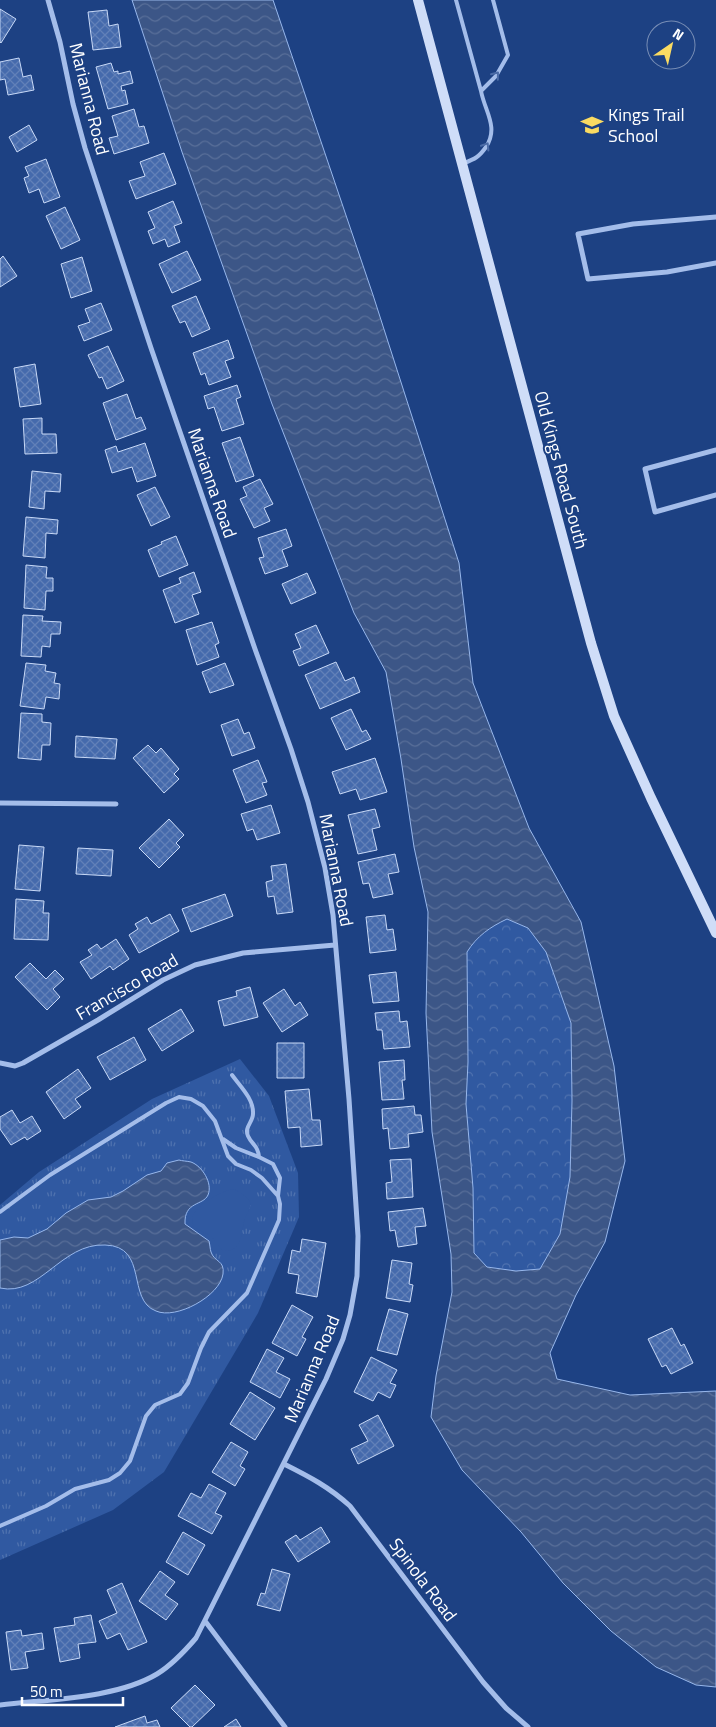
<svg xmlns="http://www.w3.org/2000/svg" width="716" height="1727" viewBox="0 0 716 1727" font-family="'Titillium Web',sans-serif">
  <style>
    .grass { fill: url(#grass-tufts) }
    .forest { fill: url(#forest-crowns) }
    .park { fill: #3059a1 }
    .water { fill: url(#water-waves); stroke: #97b7ec; fill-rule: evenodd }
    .building { fill: url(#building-cross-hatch); stroke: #c8d9f7 }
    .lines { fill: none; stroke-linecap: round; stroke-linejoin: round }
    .lane { stroke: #a4bdea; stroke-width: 4 }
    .street { stroke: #a4bdea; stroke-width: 5 }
    .secondary { stroke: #cfddf8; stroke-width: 10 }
    .oneway { stroke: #4c6ca7 }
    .labels { text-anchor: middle; stroke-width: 4; stroke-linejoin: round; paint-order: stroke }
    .street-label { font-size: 18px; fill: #fff; stroke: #1d4183 }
    .poi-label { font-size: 18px; fill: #fff; stroke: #1d4183; text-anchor: start }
  </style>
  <defs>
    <pattern id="grass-tufts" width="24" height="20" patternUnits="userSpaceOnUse" patternTransform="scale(1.25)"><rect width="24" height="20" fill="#3059a1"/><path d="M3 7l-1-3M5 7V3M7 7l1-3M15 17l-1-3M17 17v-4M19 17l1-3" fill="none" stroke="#4f72af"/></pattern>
    <pattern id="forest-crowns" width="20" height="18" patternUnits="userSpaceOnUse" patternTransform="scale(1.25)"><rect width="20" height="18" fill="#3059a1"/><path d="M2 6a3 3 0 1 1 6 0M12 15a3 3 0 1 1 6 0" fill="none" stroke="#4f72af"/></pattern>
    <pattern id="water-waves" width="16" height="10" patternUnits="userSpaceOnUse" patternTransform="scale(1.25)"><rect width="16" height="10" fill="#3c5687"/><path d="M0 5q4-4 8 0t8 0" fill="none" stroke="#596f99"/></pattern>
    <pattern id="building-cross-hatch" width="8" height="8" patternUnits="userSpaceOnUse" patternTransform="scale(1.25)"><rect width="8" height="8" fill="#456aac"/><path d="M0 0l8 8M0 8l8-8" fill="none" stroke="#6180b8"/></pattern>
  </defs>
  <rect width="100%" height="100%" fill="#1d4183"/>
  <path class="grass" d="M240 1059 269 1096 298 1173 299 1217 258 1313 164 1472 113 1510 0 1560V1205L39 1172 152 1099Z"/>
  <path class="forest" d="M507 919 528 928 546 952 571 1023 572 1101 570 1177 560 1234 540 1269 517 1271 487 1267 474 1253 473 1188 466 1104 468 1062 467 952C477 936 490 927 507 919Z"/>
  <path class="park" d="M234 1189C239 1192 248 1197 250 1202 252 1209 245 1215 244 1222 241 1234 242 1252 223 1251L211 1236 194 1227C193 1225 192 1220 192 1219 193 1206 223 1190 234 1189Z"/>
  <path class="water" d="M132 0H273L373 295 459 563 473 683 529 828 581 922 614 1066 625 1161 605 1242 576 1295 550 1353 557 1379 630 1395 716 1391V1687L696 1685 656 1667 611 1631 563 1583 521 1532 462 1470 431 1417 436 1376 452 1292 451 1254 432 1132 426 1013 428 912 414 847 401 759 386 672 354 613 272 404 182 152ZM507 919 528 928 546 952 571 1023 572 1101 570 1177 560 1234 540 1269 516 1271 487 1267 474 1253 473 1188 466 1104 468 1062 467 952C477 936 490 927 507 919Z
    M179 1160C182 1161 187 1161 191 1162 202 1166 213 1183 208 1195 203 1206 184 1201 185 1224L209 1241C210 1245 210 1249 211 1252 214 1262 225 1260 223 1274 220 1296 176 1320 156 1311 126 1300 149 1246 105 1245 61 1243 40 1297 0 1288V1240L14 1237 28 1238 47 1229 66 1213 88 1200 111 1197 123 1191 147 1175 161 1171 167 1163Z"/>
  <path class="building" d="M0 9 16 19 1 43 0 42Z
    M107 10 109 26 118 24 121 47 93 50 88 12Z
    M19 58 23 77 31 75 34 90 8 95 5 79 0 80V62Z
    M111 63 114 72 118 71V74L130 71 133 83 121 86 122 91 125 90 128 104 108 109 96 67Z
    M134 109 139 127 144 126 149 143 114 154 109 138 118 136 112 116Z
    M29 125 37 140 17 152 9 137Z
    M164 153 176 184 136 199 129 181 145 176 140 162Z
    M46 159 60 197 44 203 39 189 29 193 24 178 29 176 25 167Z
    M173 201 182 223 174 226 180 242 168 247 165 239 153 244 148 231 155 228 148 212Z
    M65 207 80 240 61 249 46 216Z
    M187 251 201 280 172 293 159 264Z
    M3 256 17 276 0 287V259Z
    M82 257 92 291 71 298 61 264Z
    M196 296 210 329 192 337 185 321 180 323 172 306Z
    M101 303 112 330 84 341 78 326 90 322 85 309Z
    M228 340 234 358 225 361 231 377 209 385 205 373 201 375 193 353Z
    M108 346 124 381 107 389 102 377 99 378 88 355Z
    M35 364 41 404 20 407 14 368Z
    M237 385 241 397 236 399 244 424 222 431 214 407 208 409 204 396Z
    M127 394 136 419 141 417 146 429 116 440 103 403Z
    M42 418V434H56L57 453 25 454 23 419Z
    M240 437 254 476 236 482 222 443Z
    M145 443 156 476 137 482 132 467 112 473 105 450 116 446 118 452Z
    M32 471 61 474 60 492 45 491 44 509 29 507Z
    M260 479 273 504 264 508 270 521 254 528 240 499 247 496 243 487Z
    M155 487 170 517 151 526 137 495Z
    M26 517 58 520 57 534 46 533 45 558 23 556Z
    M286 529 292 546 282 550 288 566 265 574 259 558 264 557 258 538Z
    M176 536 188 565 159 577 148 550 162 544 161 542Z
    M26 565 47 567 46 578H53V591H46L45 610 24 608Z
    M194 572 201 592 192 595 199 614 175 623 163 590 181 583 179 578Z
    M307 573 316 593 291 604 282 584Z
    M23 615 43 616 42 621 61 622 60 634H51L50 647 42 646 41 657 21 656Z
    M212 622 219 643 215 645 219 657 197 665 186 630Z
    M316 625 329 653 299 666 293 651 301 648 295 634Z
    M336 662 345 681 354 677 360 692 320 709 305 675Z
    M26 663 46 665 45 671 56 673 54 683 60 684 59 699 46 697 44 709 20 706Z
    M225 663 234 685 210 693 202 672Z
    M351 709 362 732 366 730 371 739 346 750 331 718Z
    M21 713 42 714V722L51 723 50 745H42L41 760 18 758Z
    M238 719 244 734 249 732 255 748 232 756 221 725Z
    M76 736 117 739 115 759 75 757Z
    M148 745 156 753 161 748 179 769 174 774 179 779 164 793 133 758Z
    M375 758 387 792 360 800 356 789 340 794 332 772Z
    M258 760 267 782 262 783 267 795 246 803 233 770Z
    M271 805 280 833 257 840 253 829 247 831 241 814Z
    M375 809 380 827 372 829 377 850 358 854 348 815Z
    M169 819 184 835 176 843 180 847 159 868 139 848Z
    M19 845 44 847 40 891 15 889Z
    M78 848 113 850 111 876 76 874Z
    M395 854 399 872 388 874 393 894 373 898 369 883 363 884 358 862Z
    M286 864 293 912 277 914 274 896 268 897 266 882 273 880 271 866Z
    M225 894 233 916 191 932 182 909Z
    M16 899 44 901 43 913H49L48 940 14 939Z
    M170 914 179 931 139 953 129 935 138 929 135 924 147 917 151 924Z
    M385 915 387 930 393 929 396 950 370 953 366 917Z
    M116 939 129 959 113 970 110 966 91 979 80 962 92 955 88 950 97 944 101 949Z
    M30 963 46 979 55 970 64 979 53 989 60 997 47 1010 15 977Z
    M396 972 399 1001 373 1003 369 975Z
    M250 987 258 1017 224 1026 218 1001 237 996 236 991Z
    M284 989 295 1006 300 1002 308 1015 282 1032 263 1003Z
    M181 1009 194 1031 162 1051 148 1029Z
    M399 1011 400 1022 407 1021 410 1047 384 1049 382 1030H377L375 1013Z
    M134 1037 146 1060 110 1080 97 1057Z
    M277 1043H304V1078H277Z
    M404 1060 405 1080H402L404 1099 382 1100 379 1062Z
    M78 1069 91 1088 75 1099 81 1107 64 1119 46 1092Z
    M309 1089 312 1120H320L322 1145 301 1147 300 1127 288 1128 285 1091Z
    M414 1106 415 1115H421L423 1132 408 1134 409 1147 390 1149 388 1128 383 1129 382 1109Z
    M12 1110 20 1123 32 1116 41 1131 27 1140 25 1137 11 1145 0 1129V1117Z
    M411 1159 413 1197 387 1199 386 1183 392 1182 390 1160Z
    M423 1208 426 1226 415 1227 417 1244 398 1247 395 1230 390 1231 388 1212Z
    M302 1239 326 1243 317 1297 296 1293 299 1275 288 1273 292 1250 300 1252Z
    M392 1260 412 1263 409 1284 413 1285 410 1302 386 1298Z
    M292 1305 313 1317 302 1337 306 1339 297 1356 272 1343Z
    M389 1309 408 1314 397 1355 377 1350Z
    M672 1328 681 1346 684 1344 693 1363 671 1374 666 1365 662 1367 648 1339Z
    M267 1349 284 1358 276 1372 290 1379 280 1398 250 1382Z
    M371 1357 397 1370 390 1383 396 1385 390 1398 378 1392 373 1401 354 1392Z
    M250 1392 275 1408 255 1440 230 1424Z
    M378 1415 394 1446 358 1464 351 1449 368 1441 359 1425Z
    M231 1442 248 1452 240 1466 245 1469 235 1486 212 1472Z
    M209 1484 226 1493 215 1513 222 1516 212 1534 178 1516 191 1493 201 1498Z
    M321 1527 330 1542 298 1562 285 1542 296 1535 300 1540Z
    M183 1532 205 1545 188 1575 166 1562Z
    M272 1569 290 1574 280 1611 257 1605 261 1593 265 1594Z
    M160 1571 175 1582 165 1595 178 1604 166 1620 139 1601Z
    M122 1583 147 1642 128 1650 120 1633 107 1639 99 1621 117 1613 107 1590Z
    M91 1615 96 1642 78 1644 80 1658 60 1662 54 1628 75 1625 74 1618Z
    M21 1630 22 1636 42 1633 44 1649 25 1652 28 1668 11 1670 6 1632Z
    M195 1685 215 1705 192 1727H190L171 1708Z
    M145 1716 147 1723 157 1720 160 1727H115Z
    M236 1719 241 1727H224Z"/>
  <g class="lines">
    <path class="lane" d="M456 0 481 91
      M464 163C475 159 479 157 486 147 499 127 485 112 481 91L496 76 508 55 493 0
      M232 1075C240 1086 254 1099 253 1114 253 1122 244 1127 248 1136 252 1145 258 1145 259 1157
      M223 1139 236 1148 259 1157 273 1164 280 1178 278 1196
      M0 1212 50 1175 166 1103 179 1097 191 1099 203 1106 215 1121 228 1156 236 1164 251 1170 262 1178 278 1196 280 1204 279 1220 247 1293 209 1332 201 1348 188 1383 180 1394 155 1405 146 1416 130 1461 120 1473 109 1480 75 1489 46 1506 0 1526"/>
    <path class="street" d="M716 217 633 224 578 234 588 279 667 272 716 263
      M716 450 645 469 655 512 716 495
      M0 803 116 804
      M0 1063 15 1066 23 1063 98 1020 163 980 195 965 243 953 335 945
      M284 1464C310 1477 329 1487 350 1506L483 1682 506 1708 528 1727
      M205 1621 285 1727
      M0 1705C48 1699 115 1699 157 1674 172 1665 184 1652 196 1638L326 1379 343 1339 350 1315 357 1276 358 1236 349 1099 333 915 325 868 308 802 291 749 255 649 151 348 85 148 73 104 60 42 48 0"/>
    <path class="secondary" d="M418 0 591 643 614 716 651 798 716 933"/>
  </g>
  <defs><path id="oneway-chevron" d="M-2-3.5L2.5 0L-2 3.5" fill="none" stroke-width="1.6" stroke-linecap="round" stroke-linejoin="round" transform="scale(1.25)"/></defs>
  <g class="oneway">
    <use href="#oneway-chevron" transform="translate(496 75) rotate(-51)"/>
    <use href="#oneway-chevron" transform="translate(486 146) rotate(-58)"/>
  </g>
  <defs>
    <g id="school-bare" transform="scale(1.725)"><path d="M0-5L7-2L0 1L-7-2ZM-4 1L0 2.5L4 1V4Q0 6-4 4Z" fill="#fadb62" stroke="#1d4183" stroke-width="2.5" paint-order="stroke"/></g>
  </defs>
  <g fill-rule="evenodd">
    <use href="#school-bare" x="592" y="125"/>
  </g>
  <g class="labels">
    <g class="street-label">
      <text transform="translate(89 99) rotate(76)" y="6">Marianna Road</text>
      <text transform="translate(561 470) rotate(75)" y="6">Old Kings Road South</text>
      <text transform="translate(212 483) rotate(71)" y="6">Marianna Road</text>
      <text transform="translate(336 870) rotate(79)" y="6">Marianna Road</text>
      <text transform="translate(127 987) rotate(-30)" y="6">Francisco Road</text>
      <text transform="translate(312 1369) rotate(-67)" y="6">Marianna Road</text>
      <text transform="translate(423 1580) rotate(53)" y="6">Spinola Road</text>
    </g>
    <g class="poi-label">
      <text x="608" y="121">Kings Trail<tspan x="608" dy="21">School</tspan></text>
    </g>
  </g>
  <g transform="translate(671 45) rotate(34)"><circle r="24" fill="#1d4183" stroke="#778db5"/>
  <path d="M0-4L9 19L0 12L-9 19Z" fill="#fadb62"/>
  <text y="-8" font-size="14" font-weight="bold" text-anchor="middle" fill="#ffffff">N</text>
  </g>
  <path d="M22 1697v8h101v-8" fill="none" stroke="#ffffff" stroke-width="2.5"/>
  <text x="30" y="1697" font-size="15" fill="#ffffff" stroke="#1d4183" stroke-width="4" paint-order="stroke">50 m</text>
</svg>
